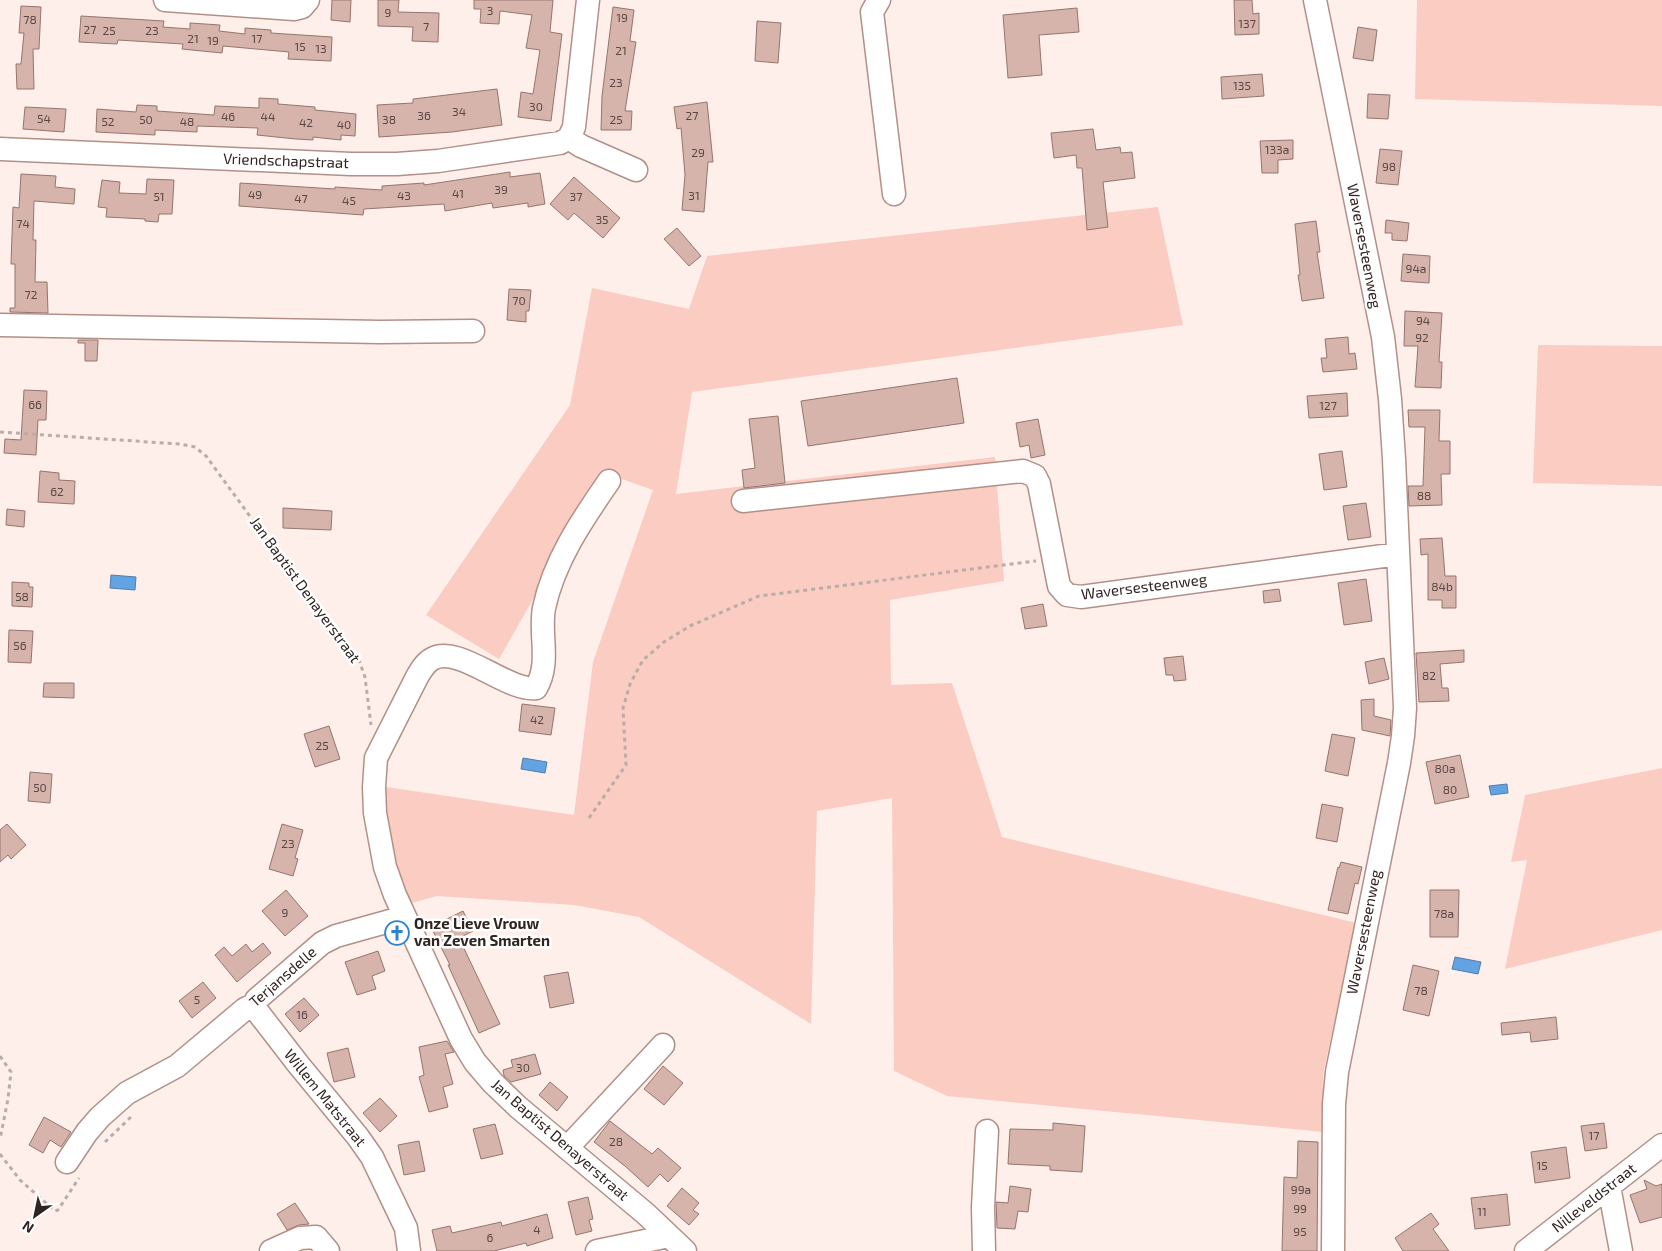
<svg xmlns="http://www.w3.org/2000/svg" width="1662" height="1251" viewBox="0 0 1662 1251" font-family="'Exo 2',sans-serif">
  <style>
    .green { fill: #fbccc1 }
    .water { fill: #62a3e4; stroke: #537da9 }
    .building { fill: #d6b3ab; stroke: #95756d }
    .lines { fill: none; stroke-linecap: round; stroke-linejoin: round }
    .minor-casing { stroke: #b29088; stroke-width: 25 }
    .path { stroke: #bbaca9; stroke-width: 3; stroke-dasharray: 4 4; stroke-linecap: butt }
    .minor { stroke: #fff; stroke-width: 22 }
    .labels { text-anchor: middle; stroke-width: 5; stroke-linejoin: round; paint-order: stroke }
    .number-label { font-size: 12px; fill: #5a4743 }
    .street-label { font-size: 15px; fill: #302320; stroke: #fff }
    .poi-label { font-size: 15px; font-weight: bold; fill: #302320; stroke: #fff; text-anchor: start }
  </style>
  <rect width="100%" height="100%" fill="#feefeb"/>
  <path class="green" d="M1417 0H1662V106L1415 99Z
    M1158 207 1183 325 692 392 676 494 995 457 1004 581 890 600 891 685 952 683 1002 837 1356 923 1323 1074 1324 1132 947 1096 894 1071 892 798 817 811 811 1024 639 917 574 905 437 896 408 904 393 857 380 786 574 815 593 662 653 490 605 473 499 659 426 615 570 405 592 288 689 309 707 256Z
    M1538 345 1662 346V486L1533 483Z
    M1662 768V930L1505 969 1527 860 1511 862 1525 795Z"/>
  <path class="water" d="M111 575 136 577 135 590 110 588Z
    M523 758 547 762 545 773 521 769Z
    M1507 784 1508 793 1491 795 1489 786Z
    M1455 957 1481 962 1478 974 1452 969Z"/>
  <path class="building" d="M332 0H351L350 22 331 20Z
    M378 0H399L398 12 439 13 438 42 412 41 413 27 378 26Z
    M474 0H553L550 32 562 34 551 121 518 117 521 92 533 94 540 50 526 48 532 15 500 11 499 24 480 23 481 9H474Z
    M1234 0H1252L1253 14 1259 13V34L1235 35Z
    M21 6 41 7 39 49H33L34 89H17L16 64H21L24 33H19Z
    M613 7 634 10 630 41 636 42 625 111H632L631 130H601L602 96Z
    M1077 8 1079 32 1039 35 1042 75 1008 78 1003 15Z
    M81 16 164 21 163 27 190 29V23L220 25 219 31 245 34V28L271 30V33L332 37 331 61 288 59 289 52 223 46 222 53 182 49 183 44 118 40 117 44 79 42Z
    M757 21 781 23 778 63 755 61Z
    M1358 27 1377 30 1373 61 1353 58Z
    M1262 74 1264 96 1222 99 1221 77Z
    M497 89 502 125 452 132 379 137 377 105 413 103V99Z
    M1368 94 1390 95 1388 119 1367 118Z
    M259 98 278 99V104L315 107V110L356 114 355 136 341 135V140L313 137V140L296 139 257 135 258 128 197 126V132L155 130V135L96 132 97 109 136 112 137 105 157 106V111L214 115 215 106 259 108Z
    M707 102 713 162H708L704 212 682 210 685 175 681 128 677 129 674 107Z
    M25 107 66 109 64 132 23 129Z
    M1093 129 1096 150 1120 147 1121 153 1132 152 1135 178 1103 182 1108 227 1087 230 1082 168H1077L1076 155 1054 158 1051 133Z
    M1293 140V159L1278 160V173H1262L1260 141Z
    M1380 149 1402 151 1398 185 1376 183Z
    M510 172V177L540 173 545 204 528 207V203L493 208 492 203 445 211 444 204 364 209 363 215 239 206 240 183 335 189V187L382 190V186L424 183V185Z
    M21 174 56 176 55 187 75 189 74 204 34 201 33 240H36L35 282H47L48 313 10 312V308H15V264H11L13 207 19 208Z
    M574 177 620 218 603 238 574 213 568 220 550 204Z
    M147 179 174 180 172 214H159L158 222 145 221V219L106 217 107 208 98 207 102 180 120 182 119 193 146 194Z
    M1386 220 1409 223 1407 241 1392 240V233H1385Z
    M1316 221 1320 252H1317L1324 298 1302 301 1298 275H1300L1295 224Z
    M677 228 701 256 689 266 664 239Z
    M1403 254 1430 256 1429 283 1401 281Z
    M509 289 531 290 529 311H526V322L507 320Z
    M1405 311 1442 313 1439 362H1442L1441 388 1415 387 1418 346H1404Z
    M1348 337 1349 354 1355 353 1357 369 1323 372 1321 358H1327L1325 339Z
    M78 340H98L97 361H85V343H78Z
    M957 378 964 423 808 446 801 401Z
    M24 390 47 391 46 420H38L36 455 4 453 5 439 21 440Z
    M1347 393 1348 416 1309 418 1307 396Z
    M1408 410H1440L1439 441H1450V474H1441L1442 505 1409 506 1408 486H1423L1425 427H1409Z
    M778 416 785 483 744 488 742 470 755 468 749 419Z
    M1038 419 1045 455 1031 458 1029 445 1020 447 1016 423Z
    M1342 451 1347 487 1324 490 1319 454Z
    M40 471 59 473V480L75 481 74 504 38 502Z
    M1366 503 1371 537 1348 540 1343 506Z
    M283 508 332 511 331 530 283 528Z
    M7 509 25 511 24 527 6 525Z
    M1442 538 1445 576H1456V608H1442V600H1428V554L1421 555 1420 539Z
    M1366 579 1372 621 1344 625 1338 583Z
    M12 582 29 583V587H33L32 607 12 606Z
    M1279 589 1281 601 1264 603 1263 591Z
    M1043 604 1047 626 1025 629 1021 608Z
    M9 630 33 631 31 663 8 662Z
    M1464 650V662L1440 664 1442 688H1448L1449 701 1419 702 1416 653Z
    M1183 656 1186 680 1174 681 1173 675H1166L1164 658Z
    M1384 658 1389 679 1369 684 1365 662Z
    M44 683H74V698L43 697Z
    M1374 699V716L1391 720 1390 736 1362 730 1361 700Z
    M522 704 555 708 551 735 519 731Z
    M329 726 340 759 315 767 304 734Z
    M1332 734 1355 738 1348 776 1325 771Z
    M1460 755 1469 797 1435 804 1426 762Z
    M30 772 52 774 50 803 28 801Z
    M1322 804 1343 808 1337 842 1316 838Z
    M7 824 26 845 11 859 8 855 0 862V830Z
    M282 824 303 830 295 858 298 859 293 876 269 869Z
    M1341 862 1362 867 1358 884 1355 883 1348 914 1328 910 1338 867 1339 868Z
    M286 890 308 916 285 936 262 911Z
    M1430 890H1459L1458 937H1430Z
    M463 911 473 931 459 938 500 1024 479 1033 448 965H450L431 927Z
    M263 943 271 953 237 982 215 955 224 947 232 956 246 944 252 952Z
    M378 951 385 971 372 976 376 989 357 995 345 962Z
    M1413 965 1439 971 1429 1016 1403 1010Z
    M568 972 574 1003 550 1008 544 976Z
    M203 982 216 998 192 1018 179 1001Z
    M304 998 319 1015 300 1032 285 1014Z
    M1556 1017 1558 1039 1531 1042 1530 1032 1502 1035 1501 1023Z
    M447 1041 454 1052 445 1054 453 1084 443 1087 448 1107 429 1112 419 1077 424 1075 419 1047Z
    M348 1048 355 1077 334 1082 327 1053Z
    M535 1054 541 1074 511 1082 504 1076 503 1070 513 1067 511 1060Z
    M663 1066 683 1083 664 1105 644 1089Z
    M550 1082 568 1097 557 1111 539 1095Z
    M380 1098 397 1116 380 1132 363 1113Z
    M44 1117 71 1132 61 1147 50 1140 43 1153 29 1145Z
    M610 1121 652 1154 658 1148 681 1168 668 1182 660 1174 648 1187 625 1166 594 1142Z
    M1053 1123 1085 1126 1082 1172 1050 1170V1166L1008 1164 1010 1129 1053 1130Z
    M1604 1123 1607 1148 1585 1151 1581 1126Z
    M495 1124 503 1154 481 1159 473 1129Z
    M419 1141 425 1171 404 1175 398 1145Z
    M1298 1141 1318 1142 1317 1251H1282L1284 1177 1297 1178Z
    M1566 1147 1570 1178 1535 1183 1531 1152Z
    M1644 1180 1656 1186 1662 1184V1217L1640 1223 1630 1195 1647 1189Z
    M1010 1186 1031 1189 1028 1212 1018 1211 1015 1229 997 1228 996 1202 1008 1203Z
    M682 1188 699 1203 693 1210 699 1214 689 1225 667 1206Z
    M1507 1194 1510 1225 1475 1229 1471 1198Z
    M588 1197 593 1219 589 1220 592 1231 576 1235 568 1202Z
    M295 1203 309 1224 299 1225 287 1230 277 1214Z
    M1431 1213 1439 1224 1433 1229 1449 1251H1403L1395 1238Z
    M547 1214 553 1238 527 1246 526 1243 494 1251H437L432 1230 450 1226 452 1233 501 1222 502 1226Z"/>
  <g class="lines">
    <g class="minor-casing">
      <path id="minor" d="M165 0 294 9 302 7 308 0
        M879 0 872 12 894 194
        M1315 0 1383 337 1390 399 1394 459 1405 708 1403 736 1399 763 1337 1072 1334 1104 1333 1251
        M569 138 581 146 636 170
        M0 149 351 164H397L438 161 560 143 569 138 574 127 588 0
        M0 325 380 332 473 331
        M609 481C582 520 554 561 544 608 539 634 551 663 536 688 507 692 459 644 432 659 425 663 421 670 417 677L376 758 374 787 375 813 385 867 395 895 461 1039 475 1062 493 1083 518 1107 646 1214 685 1251
        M743 501 1023 471 1035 476 1039 484 1059 586 1067 595 1081 597 1398 554
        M255 1004 257 1011 298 1064 358 1137 372 1157 406 1228 409 1251
        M567 1148 663 1045
        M67 1162 87 1132 100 1117 127 1093 177 1066 245 1009 255 1004 256 1000 322 943 336 936 404 917
        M1609 1186 1621 1251
        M271 1251 300 1238 316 1237 328 1251
        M597 1251 669 1236
        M984 1251 983 1207 987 1131
        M1526 1251 1662 1145"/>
    </g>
    <path class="path" d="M0 432 179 444 195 447 206 456 306 593 359 660 365 677 371 725
      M589 818 626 765 623 708 630 684 643 660 664 642 690 626 759 596 1036 561
      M0 1056 11 1072 8 1099 0 1139
      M105 1142 133 1115
      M0 1154 20 1180 55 1211 58 1210 79 1178"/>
    <use href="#minor" class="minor"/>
  </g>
  <defs>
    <g id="church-ring" transform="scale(1.25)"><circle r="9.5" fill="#fff" stroke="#2c83d1" stroke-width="1.5"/><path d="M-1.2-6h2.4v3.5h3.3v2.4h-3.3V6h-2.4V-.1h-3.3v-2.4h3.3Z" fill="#2c83d1"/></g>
  </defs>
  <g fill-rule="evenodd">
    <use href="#church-ring" x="397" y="933"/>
  </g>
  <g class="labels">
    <g class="number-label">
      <text x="490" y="15">3</text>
      <text x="388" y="17">9</text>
      <text x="622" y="22">19</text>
      <text x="30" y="24">78</text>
      <text x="1247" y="28">137</text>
      <text x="426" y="31">7</text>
      <text x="90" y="34">27</text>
      <text x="109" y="35">25</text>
      <text x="152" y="35">23</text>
      <text x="193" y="43">21</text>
      <text x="257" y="43">17</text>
      <text x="213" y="45">19</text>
      <text x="300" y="51">15</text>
      <text x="321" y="53">13</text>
      <text x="621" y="55">21</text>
      <text x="616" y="87">23</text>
      <text x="1242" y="90">135</text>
      <text x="536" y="111">30</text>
      <text x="459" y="116">34</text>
      <text x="424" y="120">36</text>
      <text x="692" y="120">27</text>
      <text x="228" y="121">46</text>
      <text x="268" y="121">44</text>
      <text x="44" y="123">54</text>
      <text x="146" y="124">50</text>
      <text x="389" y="124">38</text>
      <text x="616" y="124">25</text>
      <text x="108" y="126">52</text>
      <text x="187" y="126">48</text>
      <text x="306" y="127">42</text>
      <text x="344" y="129">40</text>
      <text x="1277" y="154">133a</text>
      <text x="698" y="157">29</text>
      <text x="1389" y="171">98</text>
      <text x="501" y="194">39</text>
      <text x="458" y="198">41</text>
      <text x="255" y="199">49</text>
      <text x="404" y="200">43</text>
      <text x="694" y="200">31</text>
      <text x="159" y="201">51</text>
      <text x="576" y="201">37</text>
      <text x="301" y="203">47</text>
      <text x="349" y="205">45</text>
      <text x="602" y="224">35</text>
      <text x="23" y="228">74</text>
      <text x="1416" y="273">94a</text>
      <text x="31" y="299">72</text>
      <text x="519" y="305">70</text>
      <text x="1423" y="325">94</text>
      <text x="1422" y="342">92</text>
      <text x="35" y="409">66</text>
      <text x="1328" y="410">127</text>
      <text x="57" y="496">62</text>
      <text x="1424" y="500">88</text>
      <text x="1442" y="591">84b</text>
      <text x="22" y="601">58</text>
      <text x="20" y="650">56</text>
      <text x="1429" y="680">82</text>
      <text x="537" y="724">42</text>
      <text x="322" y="750">25</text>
      <text x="1445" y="773">80a</text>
      <text x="40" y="792">50</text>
      <text x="1450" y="794">80</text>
      <text x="288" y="848">23</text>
      <text x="285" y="917">9</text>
      <text x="1444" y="918">78a</text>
      <text x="1421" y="995">78</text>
      <text x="197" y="1004">5</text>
      <text x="302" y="1019">16</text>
      <text x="523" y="1072">30</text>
      <text x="1594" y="1140">17</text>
      <text x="616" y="1146">28</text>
      <text x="1542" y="1170">15</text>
      <text x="1301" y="1194">99a</text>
      <text x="1300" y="1213">99</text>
      <text x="1482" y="1216">11</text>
      <text x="537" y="1234">4</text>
      <text x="1300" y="1236">95</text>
      <text x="490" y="1242">6</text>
    </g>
    <g class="street-label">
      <text transform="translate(286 161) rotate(2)" y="5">Vriendschapstraat</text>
      <text transform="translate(1364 246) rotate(79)" y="5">Waversesteenweg</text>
      <text transform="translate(1144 587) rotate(-7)" y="5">Waversesteenweg</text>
      <text transform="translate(305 590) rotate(54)" y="5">Jan Baptist Denayerstraat</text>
      <text transform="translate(1364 932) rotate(-79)" y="5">Waversesteenweg</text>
      <text transform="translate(283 977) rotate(-41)" y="5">Terjansdelle</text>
      <text transform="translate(325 1098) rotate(51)" y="5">Willem Matstraat</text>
      <text transform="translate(560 1140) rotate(41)" y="5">Jan Baptist Denayerstraat</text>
      <text transform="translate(1594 1198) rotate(-38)" y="5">Nilleveldstraat</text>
    </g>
    <g class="poi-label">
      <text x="414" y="929">Onze Lieve Vrouw<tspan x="414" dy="17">van Zeven Smarten</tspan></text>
    </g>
  </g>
  <g transform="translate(35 1216) rotate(213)" stroke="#ffffff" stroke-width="4" paint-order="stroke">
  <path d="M0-4L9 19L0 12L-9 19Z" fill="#302320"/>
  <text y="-8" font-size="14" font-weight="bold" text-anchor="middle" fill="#302320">N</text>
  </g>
</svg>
